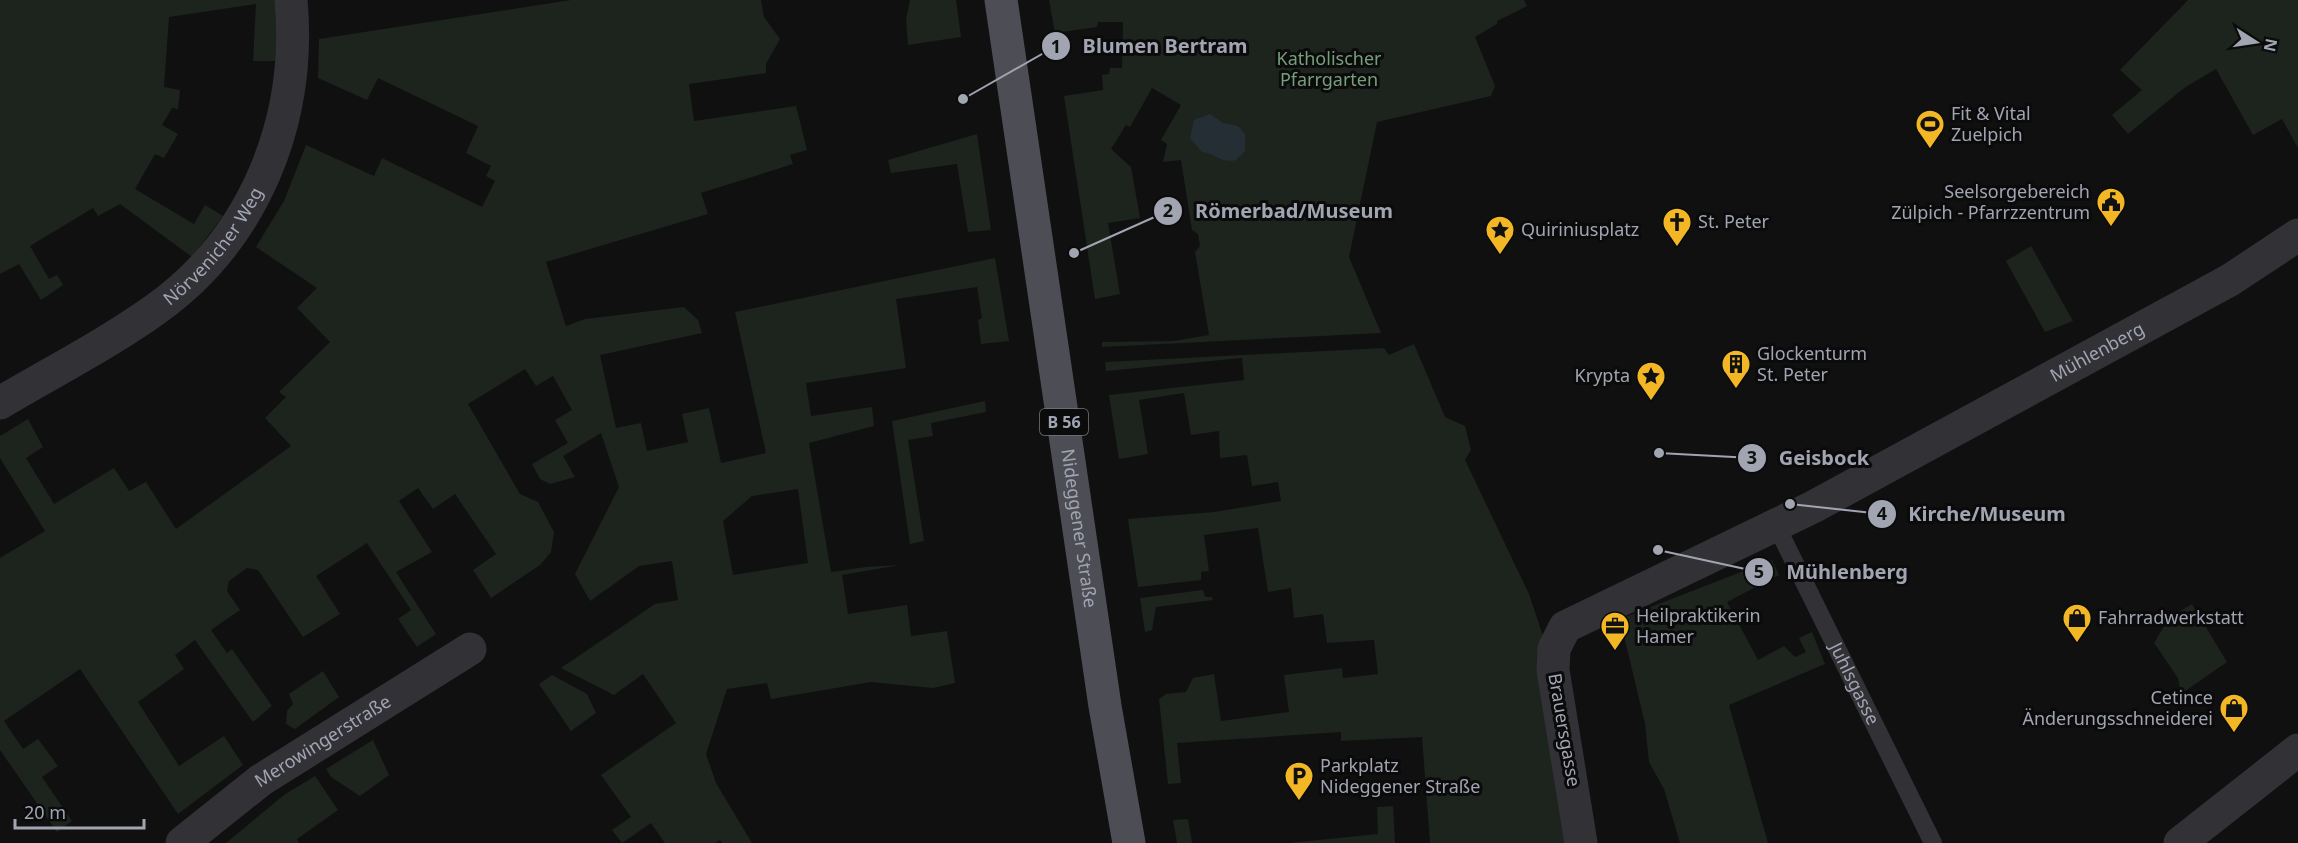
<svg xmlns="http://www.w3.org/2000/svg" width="2298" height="843" viewBox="0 0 2298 843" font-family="'Noto Sans',sans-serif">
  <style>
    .green { fill: #1c241d; fill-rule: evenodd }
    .water { fill: #262e35 }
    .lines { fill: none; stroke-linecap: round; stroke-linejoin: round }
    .lane { stroke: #313136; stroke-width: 18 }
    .street { stroke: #313136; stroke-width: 33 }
    .primary { stroke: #4d4e55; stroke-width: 33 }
    .labels { text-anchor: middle; stroke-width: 6; stroke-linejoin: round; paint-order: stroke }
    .shield { fill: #0b0b0c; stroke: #747780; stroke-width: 1.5 }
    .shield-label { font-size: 16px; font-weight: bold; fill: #a1a5b2 }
    .park-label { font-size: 18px; fill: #779e7b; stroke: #0b0b0c }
    .poi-label { font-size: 18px; fill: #a1a5b2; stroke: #0b0b0c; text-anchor: start }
    .street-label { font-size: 18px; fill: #a1a5b2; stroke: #0b0b0c }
    .leader { fill: none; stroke: #a1a5b2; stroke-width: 2 }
    .callout-dot { fill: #a1a5b2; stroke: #0b0b0c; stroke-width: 2 }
    .mark-label { font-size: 18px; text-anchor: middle; font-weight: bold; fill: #111 }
    .callout-label { font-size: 20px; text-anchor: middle; font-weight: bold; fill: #a1a5b2; stroke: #0b0b0c; stroke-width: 6; stroke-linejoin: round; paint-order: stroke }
  </style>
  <rect width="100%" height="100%" fill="#101011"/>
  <path class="green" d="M0 0H277V61H253L256 4 169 17 164 87 180 90 178 109 172 108 162 125 178 134 164 158 155 154 135 189 194 224 205 205 223 216 192 257 120 204 98 216 93 208 30 246 49 279 57 275 63 285 41 300 19 264 0 274Z
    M571 0H761L764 17 780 39 766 64V73L689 84 694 121 796 106 807 150 790 155 793 164 701 193 708 214 546 262 566 326 585 319 684 307 698 320 702 333 600 355 616 428 641 423 647 451 688 442 682 414 709 408 721 463 766 453 735 312 995 258 1009 341 981 344 978 320 982 318 977 287 896 299 906 368 806 383 811 416 872 407 874 426 809 443 831 572 866 567 900 565 842 575 848 614 907 605 911 636 947 631 955 683 933 688 871 682 771 699 767 683 727 689 706 754 716 783 752 843H722L720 840 715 843H665L651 823 622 843 612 830 631 817 601 775 676 723 643 674 614 695 561 668 655 604 678 600 672 561 639 566 590 601 575 574 619 487 601 433 563 456 575 477 550 484 540 479 532 464 568 443 555 420 572 410 553 376 536 386 525 369 468 404 520 494 538 502 554 532 551 552 540 565 491 598 473 570 496 554 455 494 433 509 418 488 399 501 432 552 396 572 436 634 417 647 398 619 411 610 367 543 316 576 340 614 303 637 258 570 247 568 229 581 227 591 240 610 211 630 227 653 232 649 272 706 253 722 195 640 175 655 184 669 138 702 179 766 224 736 243 765 178 814 80 669 4 721 23 749 38 739 58 766 42 777 72 821 57 832 0 750V558L45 531 0 458V436L28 419 43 447 26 458 54 504 114 468 129 491 146 482 176 529 291 446 265 418 286 397 279 392 330 342 297 308 317 288 256 247 284 201 306 145 374 176 382 158 482 207 495 181 486 176 491 166 466 153 478 126 378 78 367 100 318 78 319 39ZM798 489 808 563 733 575 723 521 752 496Z
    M910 0H956L961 37 908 45 906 19Z
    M1049 0H1524L1527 6 1497 21V24L1475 37 1495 86 1491 96 1377 122 1349 257 1381 333 1102 347V342L1174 341 1209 335 1195 252 1200 246 1198 234 1192 230 1181 160 1163 162 1167 144 1161 140 1181 105 1152 88 1130 127 1126 125 1111 149 1131 167 1140 218 1108 223 1120 294 1095 299 1064 96 1103 90 1102 75 1109 74 1110 68H1122L1123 22H1098L1097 27 1055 33Z
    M2188 0H2298V148L2282 119 2253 135 2216 69 2184 88 2128 134 2112 115 2142 90 2120 70Z
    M977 134 991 230 968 232 957 164 891 173 888 160Z
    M2031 246 2073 321 2045 332 2006 261Z
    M1414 344 1445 417 1465 426 1471 450 1465 460 1529 594 1543 636 1571 843H1430L1422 737 1341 741V732L1177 743 1181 783 1168 784 1159 699 1166 694 1186 692 1193 678 1214 674 1221 721 1289 712 1284 675 1342 668 1343 678 1378 674 1374 640 1327 643 1323 614 1294 618 1291 588 1268 592 1258 528 1204 535 1209 571 1201 572V580L1138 587 1128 519 1214 512 1281 501 1278 482 1252 486 1247 455 1220 458 1219 431 1191 435 1184 393 1139 400 1148 454 1119 459 1109 395 1244 380 1242 358 1106 371 1105 362 1384 348 1389 355Z
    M985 401 986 412 931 423 933 436 908 440 924 541 910 544 892 421Z
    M1772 560 1779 575 1727 602 1758 660 1784 646 1795 657 1806 652 1799 638 1812 632 1825 664 1729 705 1768 843H1680L1664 789 1649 762 1645 724 1620 619Z
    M1203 590 1205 597H1212L1213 600 1156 607 1152 630 1145 632 1140 598Z
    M2192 604 2227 662 2181 694 2178 678 2154 643 2169 618Z
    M323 671 339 697 295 729 286 724 287 711 293 704 289 694Z
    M552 675 587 694 596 713 571 731 539 684Z
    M373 740 389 775 360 796 331 777 326 769Z
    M315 776 338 810 297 839 299 843H226L284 795Z
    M1393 806 1395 843H1289L1378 834 1377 807Z
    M1188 819 1192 843H1177L1173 820Z"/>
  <path class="water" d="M1210 114 1223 123 1238 126 1245 134V151L1236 160C1221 164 1215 153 1202 152L1190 138 1194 120Z"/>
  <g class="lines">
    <path class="lane" id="s1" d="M1776 525 1933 843"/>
    <g class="street">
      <path id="s2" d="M0 403C52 372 107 344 156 309 255 238 302 120 291 0"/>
      <path id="s3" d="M182 843 261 780 470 649"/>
      <path id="s4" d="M1581 843 1553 670 1554 649 1565 627 1813 507 2230 280 2298 235"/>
      <path d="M2180 843 2298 750"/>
    </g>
    <path class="primary" id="s5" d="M1001 0 1105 706 1129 843"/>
  </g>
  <defs>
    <g id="stadium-pin" transform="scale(1.5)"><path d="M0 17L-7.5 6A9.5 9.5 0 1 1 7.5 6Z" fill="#f3b726" stroke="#0b0b0c"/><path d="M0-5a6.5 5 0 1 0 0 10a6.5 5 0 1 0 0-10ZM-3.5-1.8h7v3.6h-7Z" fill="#111"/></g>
    <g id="civic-pin" transform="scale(1.5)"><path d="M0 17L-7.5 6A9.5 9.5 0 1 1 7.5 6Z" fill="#f3b726" stroke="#0b0b0c"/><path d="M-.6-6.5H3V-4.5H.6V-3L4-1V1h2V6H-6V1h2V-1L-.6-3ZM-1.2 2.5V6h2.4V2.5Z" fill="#111"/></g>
    <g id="church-pin" transform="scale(1.5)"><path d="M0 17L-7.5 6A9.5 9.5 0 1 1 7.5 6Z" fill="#f3b726" stroke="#0b0b0c"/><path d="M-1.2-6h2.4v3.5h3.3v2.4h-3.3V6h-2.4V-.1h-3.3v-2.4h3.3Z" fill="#111"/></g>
    <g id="sight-pin" transform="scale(1.5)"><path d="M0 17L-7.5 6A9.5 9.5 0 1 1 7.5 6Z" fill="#f3b726" stroke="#0b0b0c"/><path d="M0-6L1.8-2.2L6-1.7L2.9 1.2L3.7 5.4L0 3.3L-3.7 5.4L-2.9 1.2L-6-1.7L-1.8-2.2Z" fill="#111"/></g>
    <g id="building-pin" transform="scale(1.5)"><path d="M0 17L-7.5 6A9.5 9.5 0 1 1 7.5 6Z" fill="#f3b726" stroke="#0b0b0c"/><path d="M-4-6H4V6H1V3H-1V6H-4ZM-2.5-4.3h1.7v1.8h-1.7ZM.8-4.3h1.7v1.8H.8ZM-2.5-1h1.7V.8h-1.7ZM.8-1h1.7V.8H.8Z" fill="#111"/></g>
    <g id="shop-pin" transform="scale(1.5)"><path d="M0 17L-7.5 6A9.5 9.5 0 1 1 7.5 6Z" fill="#f3b726" stroke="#0b0b0c"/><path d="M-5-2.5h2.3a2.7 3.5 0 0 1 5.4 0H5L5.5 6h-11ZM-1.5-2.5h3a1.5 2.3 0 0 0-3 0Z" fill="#111"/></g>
    <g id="office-pin" transform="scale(1.5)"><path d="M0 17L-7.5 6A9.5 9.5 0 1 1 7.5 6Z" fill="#f3b726" stroke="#0b0b0c"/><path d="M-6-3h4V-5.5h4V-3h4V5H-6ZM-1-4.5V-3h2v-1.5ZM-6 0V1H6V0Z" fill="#111"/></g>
    <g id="parking-pin" transform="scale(1.5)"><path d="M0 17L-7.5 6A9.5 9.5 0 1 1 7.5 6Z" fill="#f3b726" stroke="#0b0b0c"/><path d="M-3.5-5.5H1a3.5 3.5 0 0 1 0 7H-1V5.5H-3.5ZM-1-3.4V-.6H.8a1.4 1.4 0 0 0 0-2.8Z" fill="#111"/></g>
  </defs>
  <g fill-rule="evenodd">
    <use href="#stadium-pin" x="1930" y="124"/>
    <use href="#civic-pin" x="2111" y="202"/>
    <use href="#church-pin" x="1677" y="222"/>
    <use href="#sight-pin" x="1500" y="230"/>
    <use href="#building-pin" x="1736" y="364"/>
    <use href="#sight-pin" x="1651" y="376"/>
    <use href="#shop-pin" x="2077" y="618"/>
    <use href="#office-pin" x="1615" y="626"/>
    <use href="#shop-pin" x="2234" y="708"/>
    <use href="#parking-pin" x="1299" y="776"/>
  </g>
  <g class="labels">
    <rect class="shield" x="1040" y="409" width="48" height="26" rx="4.5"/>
    <g class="shield-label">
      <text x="1064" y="428">B 56</text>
    </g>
    <g class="park-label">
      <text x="1329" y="65">Katholischer<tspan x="1329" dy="21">Pfarrgarten</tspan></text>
    </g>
    <g class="poi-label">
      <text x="1951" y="120">Fit &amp; Vital<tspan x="1951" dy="21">Zuelpich</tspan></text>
      <text x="2090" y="198" text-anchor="end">Seelsorgebereich<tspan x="2090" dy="21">Zülpich - Pfarrzzentrum</tspan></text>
      <text x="1698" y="228">St. Peter</text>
      <text x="1521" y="236">Quiriniusplatz</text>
      <text x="1757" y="360">Glockenturm<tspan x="1757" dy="21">St. Peter</tspan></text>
      <text x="1630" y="382" text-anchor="end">Krypta</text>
      <text x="1636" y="622">Heilpraktikerin<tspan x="1636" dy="21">Hamer</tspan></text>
      <text x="2098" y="624">Fahrradwerkstatt</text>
      <text x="2213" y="704" text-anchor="end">Cetince<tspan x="2213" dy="21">Änderungsschneiderei</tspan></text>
      <text x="1320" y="772">Parkplatz<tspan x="1320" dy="21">Nideggener Straße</tspan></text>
    </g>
    <g class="street-label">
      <text dy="6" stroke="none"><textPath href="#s2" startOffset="268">Nörvenicher Weg</textPath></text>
      <text dy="6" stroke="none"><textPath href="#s4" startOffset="820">Mühlenberg</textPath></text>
      <text dy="6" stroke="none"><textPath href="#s5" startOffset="534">Nideggener Straße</textPath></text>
      <text dy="6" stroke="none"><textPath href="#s1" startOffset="177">Juhlsgasse</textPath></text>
      <text transform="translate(1564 730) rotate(80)" y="6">Brauersgasse</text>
      <text dy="6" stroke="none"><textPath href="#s3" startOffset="174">Merowingerstraße</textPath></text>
    </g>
  </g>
  <path class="leader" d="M963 99L1056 46M1074 253L1168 211M1659 453L1752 458M1790 504L1882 514M1658 550L1759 572"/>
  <g class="callout-dot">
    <circle cx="963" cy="99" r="6"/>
    <circle cx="1074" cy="253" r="6"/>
    <circle cx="1659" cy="453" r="6"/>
    <circle cx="1790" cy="504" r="6"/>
    <circle cx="1658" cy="550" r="6"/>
    <circle cx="1056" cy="46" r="15"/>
    <circle cx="1168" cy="211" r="15"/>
    <circle cx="1752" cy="458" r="15"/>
    <circle cx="1882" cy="514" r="15"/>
    <circle cx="1759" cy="572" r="15"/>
  </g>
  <g class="mark-label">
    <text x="1056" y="53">1</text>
    <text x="1168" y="217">2</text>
    <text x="1752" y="464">3</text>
    <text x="1882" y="520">4</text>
    <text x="1759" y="578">5</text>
  </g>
  <g class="callout-label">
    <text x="1165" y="53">Blumen Bertram</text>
    <text x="1294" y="218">Römerbad/Museum</text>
    <text x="1824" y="465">Geisbock</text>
    <text x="1987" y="521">Kirche/Museum</text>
    <text x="1847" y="579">Mühlenberg</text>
  </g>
  <g transform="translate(2256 42) rotate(102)" stroke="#0b0b0c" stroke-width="4.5" paint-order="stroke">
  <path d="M0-4.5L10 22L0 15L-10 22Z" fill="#a1a5b2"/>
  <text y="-9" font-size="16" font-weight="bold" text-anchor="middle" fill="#a1a5b2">N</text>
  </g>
  <path d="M15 819v9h129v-9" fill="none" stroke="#a1a5b2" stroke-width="3"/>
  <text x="24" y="819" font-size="18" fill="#a1a5b2" stroke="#0b0b0c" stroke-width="4.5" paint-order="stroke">20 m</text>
</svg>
